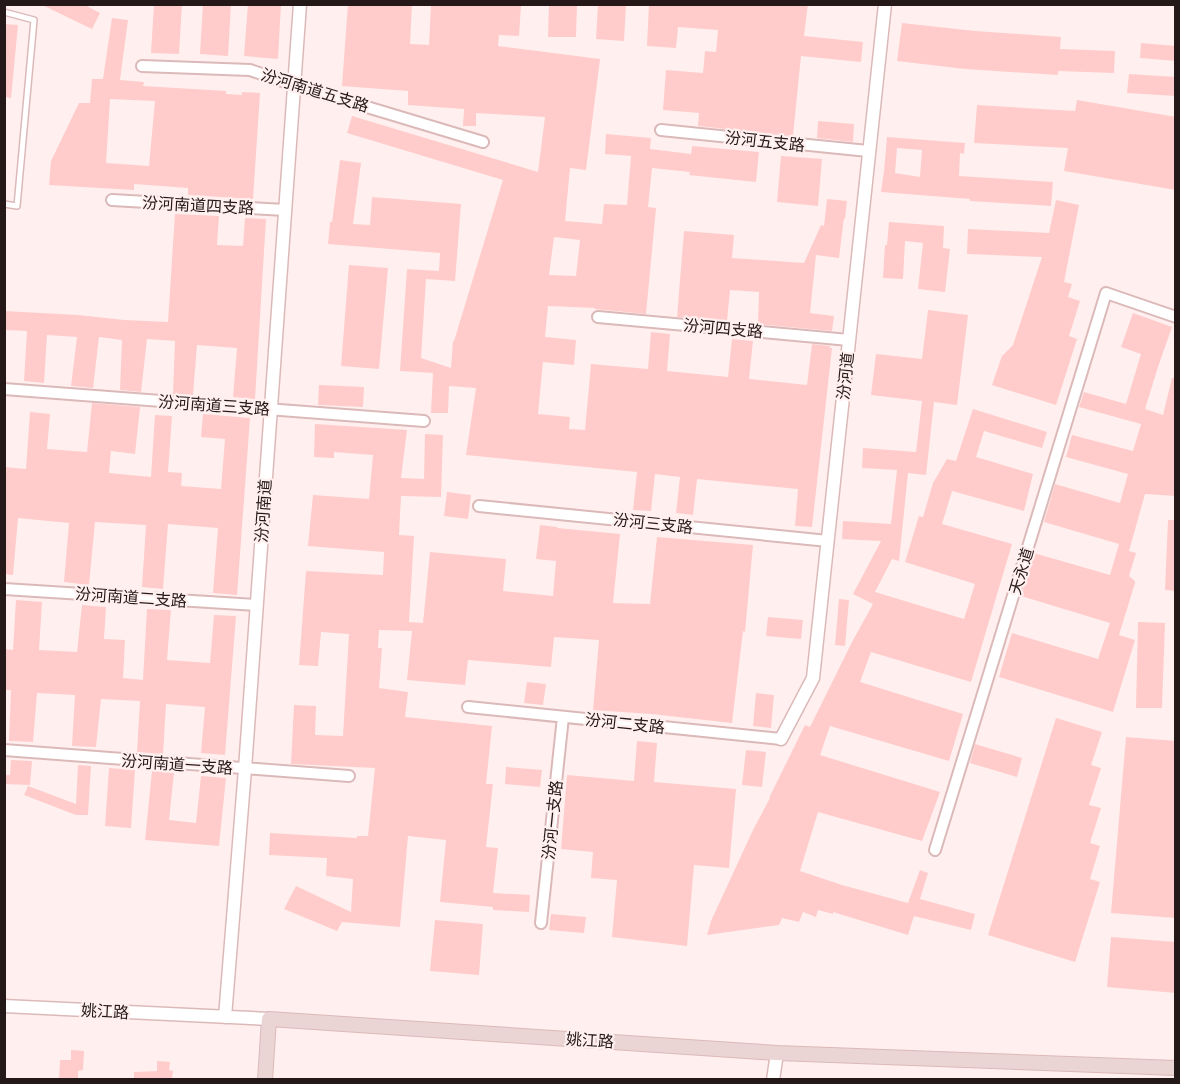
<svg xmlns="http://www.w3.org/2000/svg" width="1180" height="1084" viewBox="0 0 1180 1084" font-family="Poppins,'Noto Sans SC',sans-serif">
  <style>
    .building { fill: #ffcccb; fill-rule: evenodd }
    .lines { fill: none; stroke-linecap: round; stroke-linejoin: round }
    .service-casing { stroke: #dcb9b9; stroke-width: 8 }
    .minor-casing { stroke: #dcb9b9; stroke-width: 14 }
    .tertiary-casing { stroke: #dcb9b9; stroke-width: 15 }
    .secondary-casing { stroke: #dcb9b9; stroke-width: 16 }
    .service { stroke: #fff; stroke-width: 5 }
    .minor { stroke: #fff; stroke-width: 10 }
    .tertiary { stroke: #fff; stroke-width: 12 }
    .secondary { stroke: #ead4d4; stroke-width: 14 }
    .labels { text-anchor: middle; stroke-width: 4.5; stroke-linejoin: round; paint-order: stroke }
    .street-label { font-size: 16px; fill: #241818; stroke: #fff0ef }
  </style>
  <rect width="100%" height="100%" fill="#fff0ef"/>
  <path class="building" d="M40 4H83L100 13 92 29Z
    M154 4H182L179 54 151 53Z
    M203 4H231L228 56 200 54Z
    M248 4H281L278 59 244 56Z
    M348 4H412L410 44 429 45 431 4 521 5 519 36 499 35 498 46 600 59 586 170 570 168 565 221 602 224 604 204 627 205 631 156 605 154 606 134 651 138 650 149 691 154 692 146 759 152 756 182 689 175 690 172 652 168 648 207 656 208 646 314 594 309 595 308 548 306 545 337 576 340 574 365 543 362 538 414 570 417 569 429 585 430 591 364 648 369 651 332 670 334 667 371 728 377 732 339 753 341 749 379 807 385 812 344 830 346V348H832L812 527 795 526 798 489 697 479 693 515 676 513 680 477 655 474 651 511 633 510 637 472 466 455 476 388 449 386 448 413H431L433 373 400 371 407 269 439 271 440 253 328 244 330 222H332L340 160 361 163 353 224 370 225 372 197 461 204 455 281 426 279 421 358 451 368 453 341H454L503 180 347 133 352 116 538 172 545 117 476 113V126H463L464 109 408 105V91L342 86ZM554 237 580 240 576 276 549 275Z
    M549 4H577L576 37H548Z
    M598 4H626L624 41 596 39Z
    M649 4H808L804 36 863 42 861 62 801 56 793 136 698 126 699 113 663 110 666 70 703 73 705 51 716 52 718 30 678 27 676 48 647 46Z
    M112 18 128 20 120 80 144 82 143 86 226 91V94L242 95V92L260 93 253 199 188 195V188L134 184V190L49 185 51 161 79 103H90L92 79H103ZM110 99 155 101 149 166 106 163Z
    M902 23 975 31 1061 37 1060 49 1115 51 1114 73 1058 71V75L965 69 897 61Z
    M4 24 18 25 11 98 4 97Z
    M1141 43 1176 46V61L1140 58Z
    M1129 74 1176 77V96L1127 93Z
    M1077 100 1176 117V190L1064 171 1068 148 974 143 977 105 1075 111Z
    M818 121 854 124 853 142 817 138Z
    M887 137 965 143 964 154 960 153 959 176 1053 182 1051 206 970 201V199L881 192 884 171ZM897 148 922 150 920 177 895 173Z
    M781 156 822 159 818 206 777 202Z
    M827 199 847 201 845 219 844 218 839 258 816 255 810 313 834 316 832 331 758 324 759 292 730 290 727 321 677 317 684 231 734 235 732 258 804 263 821 225 824 226Z
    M1056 200 1079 205 1064 282 1072 284 1068 297 1080 301 1069 336 1077 339 1056 405 992 385 1002 356 1013 345 1042 257 967 254 968 229 1049 233Z
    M175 214 219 216 217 245 243 246 245 218 266 219 255 399 233 397 237 348 197 345 193 395 173 394 175 341 147 339 141 392 120 390 122 340 99 337 93 388 71 386 77 337 47 335 44 383 24 381 27 331 4 330V311L78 315 124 320 168 322Z
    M889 222 944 226 943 248 950 249 945 292 918 289 923 243 905 241 903 279 883 278 885 245H887Z
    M349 265 388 268 379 369 341 366Z
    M928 310 968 315 957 405 934 402 926 475 908 473 899 561 892 559 875 592 964 619 975 584 905 562 919 516 923 517 933 483 947 459 956 461 973 409 1047 432 1042 448 984 431 976 457 1033 474 1024 511 952 491 942 524 1012 544 971 682 871 652 860 682 963 714 949 761 830 726 820 755 940 792 922 841 818 812 800 871 842 885 908 903 920 870 928 873 920 899 975 914 971 930 914 916 908 935 833 912V914L818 910 816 917 803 912 799 922 782 918 779 925 707 935 711 921 753 830 770 798H769L805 725 810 727 852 642 873 604 853 594 881 541 842 539 843 521 891 524 897 470 862 468 863 448 916 452 922 401 871 395 876 354 922 359Z
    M1133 313 1172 327 1158 367 1145 409 1163 415 1172 378H1176V496L1145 494 1129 551 1136 553 1129 576 1135 581V583L1119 635 1135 640 1113 712 999 677 1012 633 1098 659 1110 623 1021 596 1034 553 1110 575 1119 544 1044 522 1055 484 1120 503 1128 474 1066 457 1072 435 1133 451 1141 424 1079 407 1084 392 1126 404 1141 354 1121 347Z
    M319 385 364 387 363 407 318 405Z
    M92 403 140 407 135 454 111 451 109 473 151 477 155 415 172 416 168 472 182 473 181 486 221 489 225 439 201 437 203 414 250 418 237 595 213 593 218 528 168 524 163 589 142 587 146 525 95 522 89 585 64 582 69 523 18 518 13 575 4 574V467L26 469 30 412 50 414 47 449 87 452Z
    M315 424 407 430 401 478 424 479 425 434 443 435 441 497 401 496 399 535 414 536 409 622 423 623 430 552 506 559 503 591 553 596 556 561 536 559 540 525 557 527V528L620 534 613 603 650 604 657 537 753 545 745 632 743 631 732 723 651 714 593 710 599 640 554 637 551 667 468 660 465 685 407 680 412 631 379 630 378 648H382L379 688 408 692 405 717 492 726 486 784H493L486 847 498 848 493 893 530 895 529 912 493 910V907L440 902 446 840 408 836 400 927 342 922 337 931 284 909 296 886 351 912 353 879 326 876 327 858 269 855 270 833 357 838V836H368L375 768 291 764 294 705 316 706 315 735 343 736 349 634 321 632 318 666 299 665 306 571 383 575 384 552 308 546 313 495 369 499 373 455 334 452V458L314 457Z
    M447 492 471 495 468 519 444 516Z
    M1168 520H1176V591L1165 590Z
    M839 599 849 600 845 646 835 645Z
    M16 600 42 602 39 650 77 652 82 605 106 607 104 639 125 640 123 678 143 680 147 609 171 610 167 660 210 663 214 615 236 616 225 755 201 753 205 707 166 704 163 754 137 752 140 701 101 699 96 747 72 746 75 695 37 693 33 742 9 741 11 690H4V649L13 650Z
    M768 617 803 620 801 639 766 636Z
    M1138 622 1165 623 1162 708H1136Z
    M527 682 546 684 543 705 524 703Z
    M756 693 774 695 771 728 753 726Z
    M1056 718 1102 732 1091 765 1101 768 1089 805 1101 808 1090 843 1100 846 1090 879 1100 882 1075 962 988 935Z
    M1126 737 1176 741V918L1111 913Z
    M637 741 657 743 654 782 736 789 729 868 694 865 687 946 612 937 617 880 591 878 593 852 561 849 567 775 634 781Z
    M975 744 1022 758 1017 777 970 763Z
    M746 750 766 752 762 787 742 785Z
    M11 760 32 761 30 785 4 784V775H10Z
    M78 765 91 766 88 815H76L24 795 28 786 76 804Z
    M506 767 542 770 540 787 505 784Z
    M109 768 135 770 131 828 105 826Z
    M152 771 174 773 169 820 196 823 201 776 226 778 219 846 145 840Z
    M551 914 586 917 584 933 549 930Z
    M435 920 483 924 479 975 430 971Z
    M1111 937 1176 942V993L1107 987Z
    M71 1050 84 1051 83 1070 78 1071V1079L76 1080H59L60 1060H71Z
    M157 1061 170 1062 169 1070 173 1071 172 1079 134 1080V1072L157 1071Z"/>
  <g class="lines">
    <g class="service-casing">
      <path id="service" d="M4 12 34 20 17 206 4 204"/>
    </g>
    <g class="minor-casing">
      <path id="minor" d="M142 66 250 70 294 85 483 142
        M661 130 868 151
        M112 200 285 210
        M598 317 849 340
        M4 389 424 421
        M479 506 828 541
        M4 589 257 605
        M468 707 781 739
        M4 750 349 776
        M935 850 1106 293 1176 317
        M541 923 563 717"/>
    </g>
    <g class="tertiary-casing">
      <path id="tertiary" d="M781 739 813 678 885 4
        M4 1006 269 1019
        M225 1017 245 769 300 4
        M773 1080 777 1053"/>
    </g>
    <g class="secondary-casing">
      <path id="secondary" d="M265 1080 269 1019 777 1053 1176 1068"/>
    </g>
    <use href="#service" class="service"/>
    <use href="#minor" class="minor"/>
    <use href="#tertiary" class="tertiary"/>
    <use href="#secondary" class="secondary"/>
  </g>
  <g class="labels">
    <g class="street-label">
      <text transform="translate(315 90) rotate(17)" y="6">汾河南道五支路</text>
      <text transform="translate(765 141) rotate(6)" y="6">汾河五支路</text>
      <text transform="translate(198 205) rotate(3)" y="6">汾河南道四支路</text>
      <text transform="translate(723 328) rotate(5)" y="6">汾河四支路</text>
      <text transform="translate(845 376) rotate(-84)" y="6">汾河道</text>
      <text transform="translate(214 405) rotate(4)" y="6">汾河南道三支路</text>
      <text transform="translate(263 511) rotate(-86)" y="6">汾河南道</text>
      <text transform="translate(653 523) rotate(6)" y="6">汾河三支路</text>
      <text transform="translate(1021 571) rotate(-73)" y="6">天永道</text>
      <text transform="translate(131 597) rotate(4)" y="6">汾河南道二支路</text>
      <text transform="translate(625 723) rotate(6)" y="6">汾河二支路</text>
      <text transform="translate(177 764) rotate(4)" y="6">汾河南道一支路</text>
      <text transform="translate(552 820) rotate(-84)" y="6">汾河一支路</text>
      <text transform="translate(105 1011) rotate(3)" y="6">姚江路</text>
      <text transform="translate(590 1040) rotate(4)" y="6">姚江路</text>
    </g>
  </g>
  <rect width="1180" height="1084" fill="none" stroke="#241818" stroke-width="12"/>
</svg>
